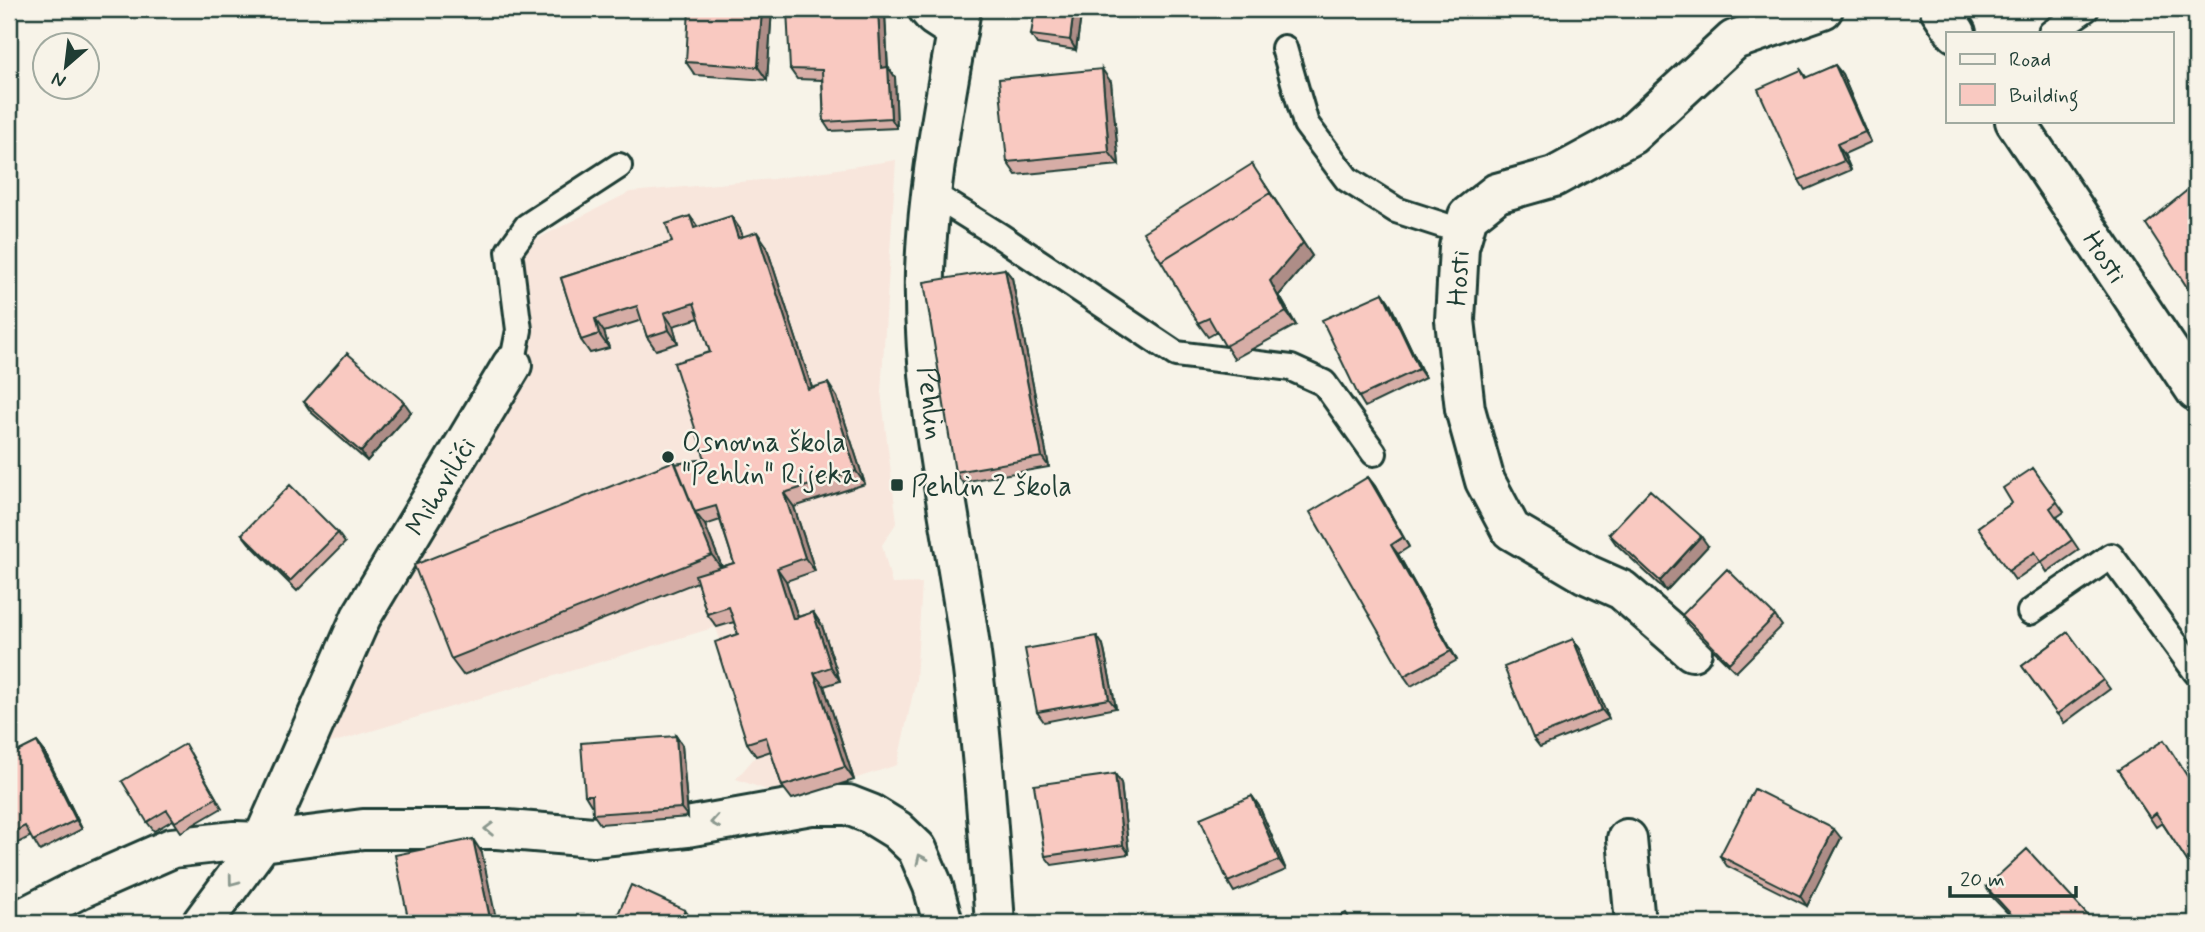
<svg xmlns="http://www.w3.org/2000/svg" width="2205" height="932" viewBox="0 0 2205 932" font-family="Mynerve,sans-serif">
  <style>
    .built { fill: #f8e6dc }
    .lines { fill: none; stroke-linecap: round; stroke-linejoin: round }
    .lane-casing { stroke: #1f3d34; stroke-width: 30 }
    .street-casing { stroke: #1f3d34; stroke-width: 44 }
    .secondary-casing { stroke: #1f3d34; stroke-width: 44 }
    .lane { stroke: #f7f3e8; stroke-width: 24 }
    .street { stroke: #f7f3e8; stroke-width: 38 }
    .secondary { stroke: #f7f3e8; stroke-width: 38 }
    .wall { fill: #d6ada6; stroke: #1f3d34; stroke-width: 2; fill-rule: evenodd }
    .shaded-wall { fill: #ae8d87; stroke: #1f3d34; stroke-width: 2 }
    .building { fill: #f9c9c1; stroke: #1f3d34; stroke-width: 2 }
    .oneway { stroke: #8b988e }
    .poi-dot { fill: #1f3d34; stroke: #f7f3e8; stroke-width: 2.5 }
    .labels { text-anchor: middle; stroke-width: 5; stroke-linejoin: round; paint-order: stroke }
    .street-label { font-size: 28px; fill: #1f3d34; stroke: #f7f3e8 }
    .poi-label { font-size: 28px; fill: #1f3d34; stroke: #f7f3e8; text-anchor: start }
  </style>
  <rect width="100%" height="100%" fill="#f7f3e8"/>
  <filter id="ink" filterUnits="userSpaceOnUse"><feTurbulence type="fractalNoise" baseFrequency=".0143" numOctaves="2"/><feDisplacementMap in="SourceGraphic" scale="14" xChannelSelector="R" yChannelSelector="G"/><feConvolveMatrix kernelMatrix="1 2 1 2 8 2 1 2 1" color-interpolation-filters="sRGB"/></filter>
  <g filter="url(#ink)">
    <path class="built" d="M896 160 881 392 897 522 882 545 892 584 922 583 916 680 897 765 792 799 736 779 756 756 716 627 318 747 504 358 507 254 630 192 773 179Z"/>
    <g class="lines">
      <g class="lane-casing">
        <path id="lane" d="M2051 33 2086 9
          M1284 48 1306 124 1347 179 1396 210 1464 232
          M931 193 1000 236 1176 354 1291 368 1324 383 1374 453
          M512 365 519 330 509 251 527 226 619 166
          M2030 612 2111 556 2196 672"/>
      </g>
      <g class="street-casing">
        <g id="street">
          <path d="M928 9 934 16 957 31"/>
          <path id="s1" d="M1692 651 1622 590 1586 574 1511 530 1485 481 1465 409 1455 320 1459 247 1468 216 1497 193 1554 177 1631 135 1734 40 1823 9"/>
          <path d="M1627 839 1635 923"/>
          <path id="s2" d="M13 923 81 888 172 848 234 841 262 842 361 617 512 365"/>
          <path d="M202 923 262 842 363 829H497L593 837 687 827 811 805H848L871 814 897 830 917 849 933 886 943 923"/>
        </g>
      </g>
      <g class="secondary-casing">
        <g id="secondary">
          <path id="s3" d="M961 9C946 96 928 183 925 271 922 395 951 516 969 639 982 733 988 828 995 923"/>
          <path d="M1940 9 1956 33"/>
          <path id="s4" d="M2015 121 2196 391"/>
        </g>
      </g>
      <use href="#lane" class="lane"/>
      <use href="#street" class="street"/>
      <use href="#secondary" class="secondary"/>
    </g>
    <path class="wall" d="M772 9 767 80 695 75 686 62Z
      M1082 9 1076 50 1037 44 1031 35Z
      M885 14 888 67 895 77 897 128 830 131 824 122 822 80 797 79 790 69Z
      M1835 65 1842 74 1871 142 1844 154 1851 170 1805 190 1799 180 1801 70 1807 78Z
      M1111 82 1119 165 1016 175 1007 162Z
      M1258 174 1312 256 1279 295 1296 325 1234 359 1217 332 1208 337 1198 323Z
      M690 216 698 227 740 229 743 237 766 245 812 388 837 397 865 484 794 507 815 571 786 581 798 617 813 612 822 626 840 681 824 686 854 780 792 799 782 786 771 751 756 756 747 743 738 634 734 622 717 627 707 614 697 582 463 675 451 659 674 461 676 464 705 459 710 352 699 318 673 326 678 343 656 350 647 337 642 320 604 332 609 348 590 353 581 340 561 278 672 242ZM720 520 734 563 722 567 705 525Z
      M1005 269 1012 278 1049 467 962 482 955 472Z
      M1383 293 1389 302 1425 378 1365 407 1359 397Z
      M304 402 411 412 367 461 311 412Z
      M2033 468 2064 512 2057 517 2079 550 2047 572 2041 562 2015 580 1978 527 2012 503Z
      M1368 477 1375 486 1409 547 1398 554 1457 660 1411 686 1404 676Z
      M338 533 345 543 297 591 249 543 242 534Z
      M1609 534 1708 546 1666 591 1616 544Z
      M1682 615 1775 616 1782 626 1736 672 1688 625Z
      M2068 632 2110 689 2064 723 2022 666Z
      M1573 639 1580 649 1609 719 1540 747 1533 738Z
      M1103 645 1116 708 1044 722 1037 712Z
      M676 736 682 745 688 817 600 824 593 814V805H591L585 795Z
      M37 742 44 751 82 829 40 851 31 836 14 845 9 838V756Z
      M191 754 222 808 181 832 173 820 154 831 147 822Z
      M2118 770 2194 785 2196 783V869L2194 871 2162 823 2156 827Z
      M1115 774 1121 783 1129 854 1052 865 1045 856Z
      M1252 796 1259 806 1286 870 1234 892 1228 882Z
      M1841 838 1807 906 1727 866 1720 856Z
      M1986 887 2092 920 2095 923H2017L1992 897Z"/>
    <path class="shaded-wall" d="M762 9H772L767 80 758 67Z
      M878 9H881L885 14 888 77 881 68Z
      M1074 9H1082L1076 50 1070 40Z
      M1835 65 1842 74 1871 142 1865 132Z
      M888 67 895 77 897 128 891 118Z
      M1102 69 1111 82 1119 165 1109 152Z
      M1837 144 1844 154 1851 170 1844 161Z
      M1258 174 1312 256 1279 295 1296 325 1286 312 1270 281V193Z
      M731 216 740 229 748 252 738 238Z
      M757 232 766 245 817 403 808 389Z
      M1005 269 1012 278 1049 467 1042 457Z
      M1383 293 1389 302 1425 378 1419 369Z
      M664 313 673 326 678 343 669 330Z
      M595 319 604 332 609 348 599 334Z
      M828 383 837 397 865 484 856 471Z
      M404 402 411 412 367 461 361 452Z
      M674 461 686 477 695 512 705 525 724 572 712 555Z
      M1368 477 1375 486 1409 547 1403 537Z
      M784 493 794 507 815 571 805 558Z
      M1701 536 1708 546 1666 591 1660 581Z
      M1391 545 1398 554 1457 660 1451 651Z
      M777 568 786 581 803 632 793 619Z
      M813 612 822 626 840 681 831 667Z
      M1097 636 1103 645 1116 708 1109 699Z
      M1573 639 1580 649 1609 719 1602 710Z
      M814 673 824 686 854 780 845 767Z
      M676 736 682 745 688 817 681 808Z
      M37 742 44 751 82 829 76 820Z
      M1115 774 1121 783 1129 854 1123 845Z
      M1252 796 1259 806 1286 870 1279 860Z
      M1834 829 1841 838 1807 906 1800 896Z
      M473 839 482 853 497 923H491Z
      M685 910 692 920 690 923H679Z"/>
    <path class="building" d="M689 9H762L758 67 686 62Z
      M787 9H878L881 68 888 67 891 118 824 122 822 70 790 69Z
      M1035 9H1074L1070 40 1031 35Z
      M2192 9H2196V16Z
      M1835 65 1865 132 1837 144 1844 161 1799 180 1758 89 1801 70 1805 78Z
      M1102 69 1109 152 1007 162 999 79Z
      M1252 164 1273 197 1270 193 1161 261 1143 232Z
      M2196 183V301L2146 224Z
      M1270 193 1303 243 1270 281 1286 312 1225 346 1209 318 1198 323 1161 261Z
      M690 216 694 228 731 216 738 238 757 232 808 389 828 383 856 471 784 493 805 558 777 568 793 619 813 612 831 667 814 673 845 767 782 786 766 737 747 743 715 642 738 634 729 607 707 614 695 575 734 563 716 506 695 512 676 464 705 459 674 363 710 352 694 303 664 313 669 330 647 337 637 306 595 319 599 334 581 340 561 278 672 242 666 224Z
      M1005 269 1042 457 955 472 924 282Z
      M1383 293 1419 369 1359 397 1322 320Z
      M347 353 404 402 361 452 304 402Z
      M674 461 712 555 451 659 414 565Z
      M2033 468 2057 502 2050 508 2072 540 2041 562 2035 552 2008 571 1978 527 2012 503 2003 488Z
      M1368 477 1403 537 1391 545 1451 651 1404 676 1310 512Z
      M290 485 338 533 290 581 242 534Z
      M1650 490 1701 536 1660 581 1609 534Z
      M1727 569 1775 616 1729 663 1682 615Z
      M2068 632 2103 680 2057 714 2022 666Z
      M1097 636 1109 699 1037 712 1025 649Z
      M1573 639 1602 710 1533 738 1504 667Z
      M676 736 681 808 593 814 592 795H585L581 743Z
      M2164 740 2193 785 2196 783V855L2187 861 2156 813 2150 818 2118 770Z
      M37 742 76 820 33 841 25 826 9 834V756Z
      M185 744 216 798 175 822 167 810 147 822 122 781Z
      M1115 774 1123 845 1045 856 1034 785Z
      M1754 789 1834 829 1800 896 1720 856Z
      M1252 796 1279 860 1228 882 1200 818Z
      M473 839 491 923H409L395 855Z
      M2027 849 2092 920 2089 923H2019L1986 887Z
      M631 885 685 910 679 923H614Z
      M1346 913 1352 923H1327Z"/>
    <defs><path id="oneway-chevron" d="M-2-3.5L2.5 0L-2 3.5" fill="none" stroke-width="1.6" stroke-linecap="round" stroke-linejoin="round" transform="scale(1.75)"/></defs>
    <g class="oneway">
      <use href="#oneway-chevron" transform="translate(715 822) rotate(170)"/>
      <use href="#oneway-chevron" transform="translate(489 829) rotate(-179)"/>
      <use href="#oneway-chevron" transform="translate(921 859) rotate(-115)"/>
      <use href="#oneway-chevron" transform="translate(233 881) rotate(127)"/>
    </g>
  </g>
  <g class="poi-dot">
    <circle cx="668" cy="457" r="7"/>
    <rect x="890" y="478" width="14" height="14" rx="3.5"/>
  </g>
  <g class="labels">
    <g class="street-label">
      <text dy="10" stroke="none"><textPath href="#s4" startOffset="163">Hosti</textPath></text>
      <text dy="10" stroke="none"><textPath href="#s1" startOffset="481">Hosti</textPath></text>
      <text dy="10" stroke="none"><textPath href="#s3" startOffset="397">Pehlin</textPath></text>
      <text dy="10" stroke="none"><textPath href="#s2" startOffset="665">Mihovilići</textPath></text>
    </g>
    <g class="poi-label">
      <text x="682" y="451">Osnovna škola<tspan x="682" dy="32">"Pehlin" Rijeka</tspan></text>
      <text x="911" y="495">Pehlin 2 škola</text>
    </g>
  </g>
  <rect width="2205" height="932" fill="none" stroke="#f7f3e8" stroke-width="35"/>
  <rect x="18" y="18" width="2170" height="897" fill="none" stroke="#1f3d34" stroke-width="2.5" filter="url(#ink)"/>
  <rect x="1946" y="32" width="228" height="91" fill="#f7f3e8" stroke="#a1aaa0" stroke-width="2"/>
  <rect x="1960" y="54" width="35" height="10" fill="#f7f3e8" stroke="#a1aaa0" stroke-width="2"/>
  <text x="2009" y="66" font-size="21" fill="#1f3d34">Road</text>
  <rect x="1960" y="84" width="35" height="21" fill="#f9c9c1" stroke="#a1aaa0" stroke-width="2"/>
  <text x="2009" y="102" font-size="21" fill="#1f3d34">Building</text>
  <g transform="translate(66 66) rotate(208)"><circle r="33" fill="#f7f3e8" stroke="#a1aaa0" stroke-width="2"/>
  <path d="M0-5L12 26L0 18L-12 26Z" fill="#1f3d34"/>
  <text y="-10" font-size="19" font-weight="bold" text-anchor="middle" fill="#1f3d34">N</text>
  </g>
  <path d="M1950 886v10h126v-10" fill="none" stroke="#1f3d34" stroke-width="3.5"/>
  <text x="1960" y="886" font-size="21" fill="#1f3d34" stroke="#f7f3e8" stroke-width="5" paint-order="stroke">20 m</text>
</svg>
